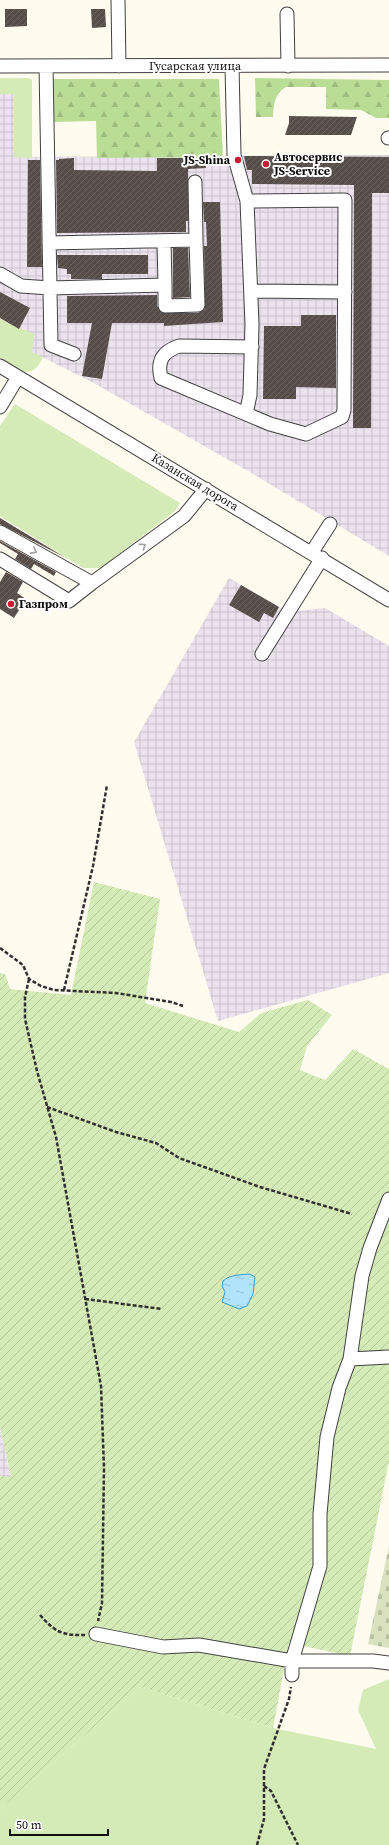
<svg xmlns="http://www.w3.org/2000/svg" width="389" height="1845" viewBox="0 0 389 1845" font-family="'Source Serif 4',serif">
  <style>
    .industrial { fill: url(#industrial-grid) }
    .grass { fill: #d5ebb7 }
    .forest { fill: url(#forest-firs) }
    .cemetery { fill: url(#cemetery-stones) }
    .garden { fill: url(#garden-furrows) }
    .water { fill: url(#water-ripples); stroke: #359fd3 }
    .building { fill: url(#building-hatch) }
    .lines { fill: none; stroke-linecap: round; stroke-linejoin: round }
    .minor-casing { stroke: #414141; stroke-width: 15 }
    .path { stroke: #303030; stroke-width: 2.5; stroke-dasharray: 4 2; stroke-linecap: butt }
    .minor { stroke: #fff; stroke-width: 13 }
    .oneway { stroke: #9f9f9f }
    .poi-dot { fill: #c42033; stroke: #fff; stroke-width: 1.5 }
    .labels { text-anchor: middle; stroke-width: 4; stroke-linejoin: round; paint-order: stroke }
    .street-label { font-size: 12px; fill: #0e0e0e; stroke: #fff }
    .poi-label { font-size: 12px; font-weight: bold; fill: #0e0e0e; stroke: #fff; text-anchor: start }
  </style>
  <defs>
    <pattern id="industrial-grid" width="8" height="8" patternUnits="userSpaceOnUse"><rect width="8" height="8" fill="#ebe2ed"/><path d="M0 4h8M4 0v8" fill="none" stroke="#c8c1ca"/></pattern>
    <pattern id="forest-firs" width="22" height="20" patternUnits="userSpaceOnUse"><rect width="22" height="20" fill="#badd95"/><path d="M5 1l3.5 6h-7zM16 11l3.5 6h-7z" fill="#9fbc7f"/></pattern>
    <pattern id="cemetery-stones" width="16" height="16" patternUnits="userSpaceOnUse"><rect width="16" height="16" fill="#d9e2bf"/><path d="M2 7V4a2 2 0 0 1 4 0v3zM10 15v-3a2 2 0 0 1 4 0v3z" fill="#b9c1a3"/></pattern>
    <pattern id="garden-furrows" width="10" height="10" patternUnits="userSpaceOnUse"><rect width="10" height="10" fill="#d5ebb7"/><path d="M-1 1l2-2M0 10L10 0M9 11l2-2" fill="none" stroke="#b6c89c"/></pattern>
    <pattern id="water-ripples" width="26" height="14" patternUnits="userSpaceOnUse"><rect width="26" height="14" fill="#b1e3f9"/><path d="M2 4q2-2 4 0t4 0M15 11q2-2 4 0t4 0" fill="none" stroke="#97c2d4"/></pattern>
    <pattern id="building-hatch" width="6" height="6" patternUnits="userSpaceOnUse"><rect width="6" height="6" fill="#574e4a"/><path d="M-1 1l2-2M0 6l6-6M5 7l2-2" fill="none" stroke="#6a6360"/></pattern>
  </defs>
  <rect width="100%" height="100%" fill="#fffbef"/>
  <path class="industrial" d="M0 94H14V157L389 155V556L248 471 92 382 32 352 19 329 0 318Z
    M229 578 288 612 325 608 389 646V973L218 1021 134 742Z
    M0 1427 11 1478 0 1476Z"/>
  <path class="grass" d="M0 78H29L32 80V158L14 157V94H0Z
    M0 319 34 334 32 352 43 357C31 383 18 369 0 358Z
    M15 404 180 503 175 511 101 568H83L0 516V426Z
    M389 1679V1845H0V1809L140 1687 273 1728 376 1749 358 1710 363 1690Z"/>
  <path class="forest" d="M255 78 389 80V118H376L361 110 326 109V87H286C274 94 274 105 273 117H256Z
    M51 79H219L223 157 97 158 96 121 52 122Z"/>
  <path class="cemetery" d="M389 1546V1648L368 1644Z"/>
  <path class="garden" d="M94 882 160 899 145 1003 239 1032 261 1013 308 1000 332 1015 307 1046 300 1070 325 1080 353 1049 389 1069V1461L350 1656 289 1643 273 1728 140 1687 0 1809V1476L11 1477 0 1427V973L5 974 10 989 71 995Z"/>
  <path class="water" d="M250 1274 255 1277 253 1294 247 1306 239 1309 222 1302 225 1292 222 1286 223 1281C231 1274 241 1275 250 1274Z"/>
  <path class="building" d="M5 9H27V26L5 27Z
    M91 9H105L106 27 92 28Z
    M289 116 357 117 351 135H285L289 123Z
    M244 156 389 157V193H372L371 428H353L354 185 252 184V170H247Z
    M74 158V170L157 171V158H206V168L188 169V221H186V232L57 233 56 160H59V159Z
    M28 160H40L42 267H27Z
    M203 202H220L223 322 164 326V323H112L102 379 82 376 92 323H67V296L157 295V306L162 313H198L205 309 204 246H207L206 222H204Z
    M173 248H188L190 297 173 298Z
    M57 255H148V274H102V279H71V274H67V269L58 268Z
    M0 292 30 308 19 329 0 318Z
    M301 315H336V388L296 387V399H263L264 326H301Z
    M0 518 66 558 0 524Z
    M0 541 56 572 54 576 34 564 31 569 15 559 18 554 0 543Z
    M6 572 23 582 17 593 26 599 14 618 0 609V582Z
    M241 585 279 607 273 618 264 613 259 622 229 605Z"/>
  <g class="lines">
    <g class="minor-casing">
      <path id="minor" d="M118 0 119 66
        M287 14 288 66
        M0 66 389 65
        M46 66 51 345 74 354
        M232 66 234 155 247 201 252 324 250 395 246 414
        M388 138H389
        M195 182 196 240
        M247 201 345 200 344 410 342 417 306 434 270 424 161 378C157 361 162 352 179 346L252 347
        M164 241 165 285
        M0 274 21 286 50 288 165 285V306L198 305 196 240 49 243
        M251 291 345 292
        M0 366 389 600
        M0 407 18 377
        M0 532 92 583 184 516 206 489
        M312 552 330 524
        M0 559 69 601 92 583
        M262 654 322 558
        M350 1359 389 1357
        M96 1634 163 1647 199 1645 292 1661H373L389 1663
        M292 1675V1661L320 1566V1514L327 1437 339 1388 350 1359 362 1276 370 1248 389 1199"/>
    </g>
    <path class="path" d="M0 948 23 965 29 979 41 986 54 990 116 993 171 1002 183 1006
      M29 979 25 997V1019L37 1071 56 1137 101 1386 104 1468 102 1603 98 1621
      M64 990 93 866 107 785
      M47 1107 116 1132 156 1143 179 1158 260 1187 352 1214
      M85 1299 162 1309
      M40 1615C54 1631 62 1636 85 1635
      M264 1786 271 1791 298 1845
      M257 1845 264 1819V1769L289 1699 291 1687"/>
    <use href="#minor" class="minor"/>
  </g>
  <defs><path id="oneway-chevron" d="M-2-3.5L2.5 0L-2 3.5" fill="none" stroke-width="1.6" stroke-linecap="round" stroke-linejoin="round"/></defs>
  <g class="oneway">
    <use href="#oneway-chevron" transform="translate(143 546) rotate(-36)"/>
    <use href="#oneway-chevron" transform="translate(34 551) rotate(29)"/>
  </g>
  <g class="poi-dot">
    <circle cx="238" cy="160" r="4"/>
    <circle cx="266" cy="164" r="4"/>
    <circle cx="11" cy="604" r="4"/>
  </g>
  <g class="labels">
    <g class="street-label">
      <text x="195" y="70">Гусарская улица</text>
      <text transform="translate(195 482) rotate(31)" y="4">Казанская дорога</text>
    </g>
    <g class="poi-label">
      <text x="274" y="161">Автосервис<tspan x="274" dy="14">JS-Service</tspan></text>
      <text x="230" y="164" text-anchor="end">JS-Shina</text>
      <text x="19" y="608">Газпром</text>
    </g>
  </g>
  <path d="M10 1829v6h98v-6" fill="none" stroke="#0e0e0e" stroke-width="2"/>
  <text x="16" y="1829" font-size="12" fill="#0e0e0e" stroke="#ffffff" stroke-width="3" paint-order="stroke">50 m</text>
</svg>
